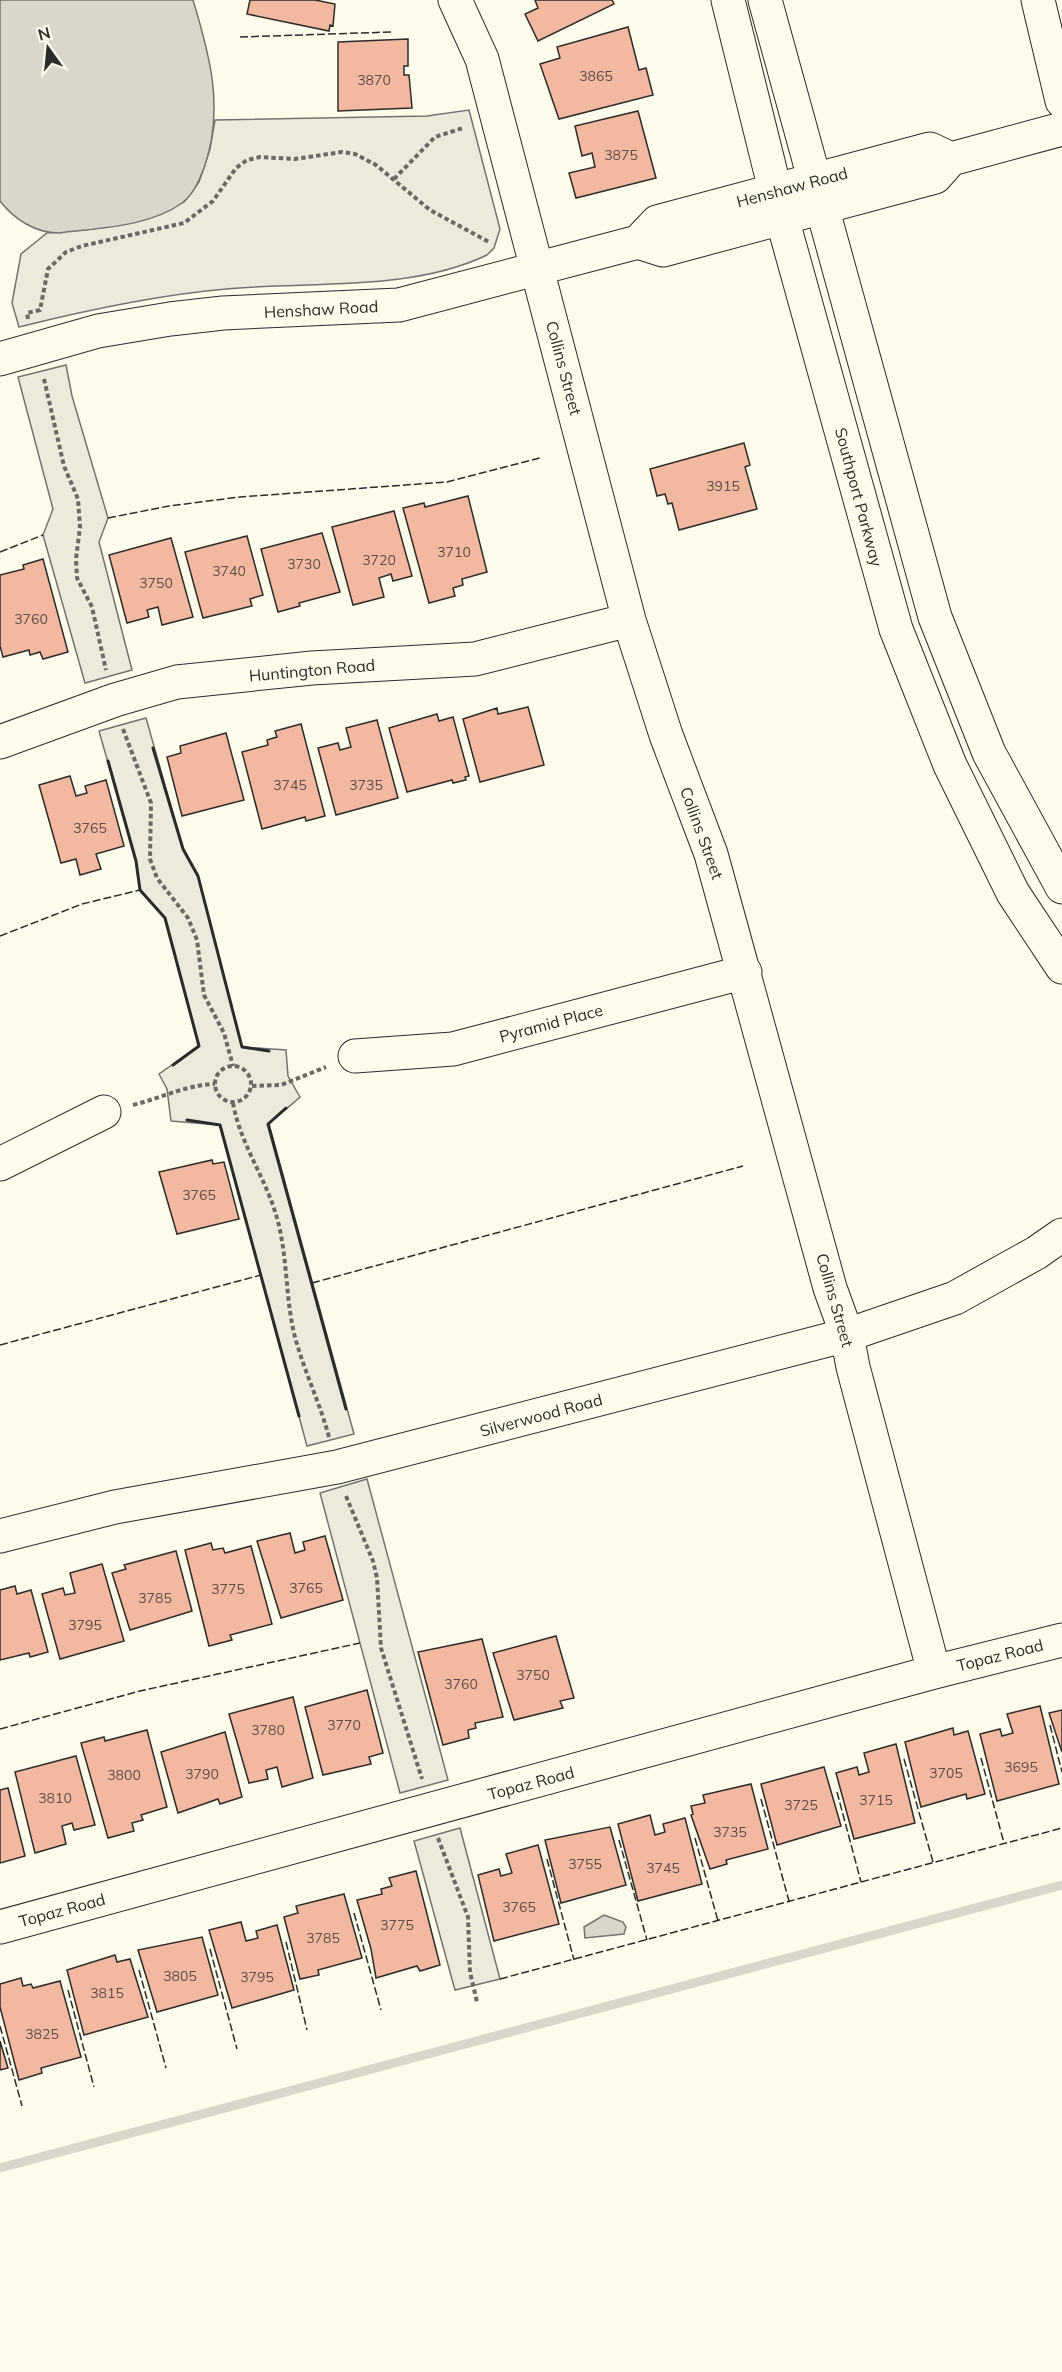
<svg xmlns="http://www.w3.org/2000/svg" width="1062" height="2372" viewBox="0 0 1062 2372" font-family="Mulish,sans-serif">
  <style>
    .green { fill: #ecebdb; stroke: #74746e; stroke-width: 1.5 }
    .water { fill: #d8d7c9; stroke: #74746e; stroke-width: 1.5 }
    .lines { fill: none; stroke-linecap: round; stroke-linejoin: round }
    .stream { stroke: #d8d7c9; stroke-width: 9 }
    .building { fill: #f2b8a0; stroke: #2b2b2b; stroke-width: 1.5 }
    .minor-casing { stroke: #2b2b2b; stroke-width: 35 }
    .path { stroke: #6a6964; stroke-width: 4; stroke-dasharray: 4.5 3; stroke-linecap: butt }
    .minor { stroke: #fdfbea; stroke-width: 33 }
    .fence { stroke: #2b2b2b; stroke-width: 1.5; stroke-dasharray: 8 3; stroke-linecap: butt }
    .wall { stroke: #2b2b2b; stroke-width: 3 }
    .labels { text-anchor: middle; stroke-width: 4.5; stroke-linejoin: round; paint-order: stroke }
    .number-label { font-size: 14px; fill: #5d4e48 }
    .street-label { font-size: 16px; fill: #2b2b2b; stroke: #fdfbea }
  </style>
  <rect width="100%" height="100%" fill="#fdfbea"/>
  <path class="green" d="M469 110 500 229 494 248 487 255C410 292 309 281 226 289 156 295 87 310 19 327L12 303 21 254 47 233 93 229 144 219 184 202 199 182 210 149 215 120 427 116Z
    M66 365 72 396 108 518 99 542 132 670 85 683 43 535 53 509 18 377Z
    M146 718 183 849 198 876 242 1047 286 1050 288 1076 300 1097 269 1124 354 1434 307 1446 220 1125 171 1121 167 1089 159 1074 199 1046 165 918 140 890 136 861 99 731Z
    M367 1479 448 1780 400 1793 320 1493Z
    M460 1828 500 1979 455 1990 414 1841Z"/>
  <path class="water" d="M0 0H193C210 56 224 108 205 165 200 179 194 194 182 203 149 227 98 228 59 233 35 233 14 219 0 201Z
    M604 1915 623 1922 626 1927 624 1934 585 1938 584 1927Z"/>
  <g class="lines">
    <path class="stream" d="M0 2168 1062 1885"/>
  </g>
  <path class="building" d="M250 0H315L335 4 333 26 330 25 329 31 247 14Z
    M535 0H612L614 4 538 41 525 14 538 8Z
    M628 27 639 70 646 68 653 95 559 119 540 64 560 58 557 47Z
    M408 39V66H404V75H409L412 108 338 111V42Z
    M638 111 656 178 576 198 569 173 595 167 592 153 582 156 575 126Z
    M744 443 750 465 745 467 757 509 679 530 672 503 668 504 665 494 657 496 650 469Z
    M468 496 487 572 462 579 463 585 453 588 455 596 429 603 403 508 424 503 425 507Z
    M394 511 412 576 393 581 391 574 379 578 384 597 353 605 332 527Z
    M322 533 340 592 299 603 300 606 278 612 261 549Z
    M247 536 263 595 250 599 252 606 203 618 185 552Z
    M171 538 193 617 162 625 158 607 147 610 149 617 127 623 109 555Z
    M43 559 68 652 43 659 40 652 30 655 29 650 3 657 0 646V575L24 569 23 565Z
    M528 707 544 765 480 782 463 719 497 708 498 714Z
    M437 714 439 721 453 717 469 776 465 777 466 780 453 783 452 780 407 792 389 728Z
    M377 720 398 798 336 815 318 748 338 743 340 750 351 747 346 728Z
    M301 724 325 816 306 821 305 817 262 829 242 752 268 745 267 740 277 737 275 731Z
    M226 733 244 800 182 816 167 757 181 753 180 746Z
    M70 776 76 796 87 793 85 786 106 780 124 846 96 854 101 869 80 875 76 859 61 863 39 785Z
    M212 1160 213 1164 224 1162 239 1219 177 1234 159 1172Z
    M290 1533 295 1553 305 1550 303 1542 325 1536 343 1600 281 1618 257 1541Z
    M211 1543 213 1550 223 1548 225 1553 251 1546 272 1624 230 1635 232 1640 209 1646 185 1550Z
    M176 1551 192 1611 130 1630 112 1573 126 1569 124 1565Z
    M102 1564 124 1641 60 1659 42 1594 63 1588 65 1595 75 1593 70 1573Z
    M15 1586 17 1594 31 1590 48 1652 30 1657 29 1653 0 1660V1590Z
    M556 1636 574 1698 560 1701 563 1708 514 1720 493 1653Z
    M482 1639 503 1717 475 1723 476 1728 468 1730 469 1738 443 1745 418 1652Z
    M367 1690 383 1753 369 1757 371 1764 323 1775 305 1707Z
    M293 1697 313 1778 282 1787 277 1767 266 1770 268 1779 249 1783 229 1714Z
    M1040 1706 1059 1784 997 1801 980 1734 1000 1729 1002 1736 1013 1733 1007 1714Z
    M1062 1710V1752L1049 1713Z
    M953 1728 954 1735 968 1731 985 1794 967 1799 966 1794 921 1807 905 1742Z
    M147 1730 167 1807 141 1815 143 1820 132 1823 134 1831 108 1838 81 1743 104 1737 105 1741Z
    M225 1732 242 1797 220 1804 218 1799 178 1813 161 1752Z
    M896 1744 915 1823 854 1839 836 1773 857 1767 859 1775 869 1772 864 1753Z
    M76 1756 95 1825 74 1830 72 1823 62 1826 66 1844 35 1853 15 1772Z
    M824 1767 841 1826 777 1845 761 1784Z
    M751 1784 768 1849 726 1860 727 1864 710 1869 691 1815 693 1814 691 1806 705 1803 703 1795Z
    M8 1788 25 1856 0 1863V1790Z
    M650 1815 655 1835 665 1832 663 1824 685 1818 702 1884 638 1901 618 1824Z
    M610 1827 626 1885 561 1903 545 1840Z
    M538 1845 559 1924 494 1941 478 1875 499 1869 501 1876 512 1873 506 1854Z
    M416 1871 440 1965 420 1971 417 1966 376 1978 371 1949 357 1900 382 1894 381 1889 392 1886 389 1878Z
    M344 1894 362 1958 318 1970 319 1975 300 1979 284 1917 298 1913 296 1906Z
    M241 1922 246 1941 258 1938 256 1931 277 1925 294 1990 232 2008 209 1930Z
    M202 1937 218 1995 157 2012 138 1950Z
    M115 1955 117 1962 130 1959 148 2017 84 2035 67 1970Z
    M21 1978 23 1986 31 1984 33 1988 60 1981 81 2057 41 2068 42 2073 19 2080 0 2007V1984Z
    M0 2041 8 2068 0 2070Z"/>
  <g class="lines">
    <g class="minor-casing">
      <path id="minor" d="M455 0 482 59 629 620 666 735 711 854 830 1288 847 1335 853 1367 934 1672
        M728 0 782 218 896 629 950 765 1013 893 1062 967
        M765 0 935 617 989 753 1062 887
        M1038 0 1062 101
        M951 159 930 149 657 222 638 242 663 250 935 177 951 159 1062 129
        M0 359 98 331 170 319 223 313 399 305 638 242
        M0 742 115 700 177 682 312 668 475 659 629 620
        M355 1056 453 1049 745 972
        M0 1164 104 1112
        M0 1536 115 1507 337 1467 847 1335 955 1298 1036 1253 1062 1235
        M0 1927 934 1672 1062 1640"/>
    </g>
    <path class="path" d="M394 179 435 137 463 128
      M28 319 27 313 40 310 48 269 66 252 82 246 184 223 213 201 236 168 247 160 260 157 295 159 342 152 355 154 376 165 430 210 489 242
      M44 379 64 466 78 499 80 527 76 559 77 578 92 607 106 670
      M123 729 151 803 150 859 157 878 188 918 197 940 204 995 224 1033 233 1066
      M215 1084a18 18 0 1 1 36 0a18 18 0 1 1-36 0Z
      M252 1086 281 1085 326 1067
      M233 1103C240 1144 266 1178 277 1218 288 1257 285 1298 295 1337 304 1371 320 1403 329 1437
      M133 1105C161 1098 186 1085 215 1084
      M346 1496 373 1561 377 1578 381 1648 422 1779
      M438 1838 468 1917 470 1972 477 2002"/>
    <use href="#minor" class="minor"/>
    <path class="fence" d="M240 37 391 32
      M108 518 169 506 240 497 447 482 540 458
      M0 552 43 535
      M0 936 82 904 140 890
      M312 1283 743 1166
      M0 1345 261 1275
      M1050 1725 1062 1772
      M0 1729 140 1691 360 1643
      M981 1758 1004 1843
      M904 1759 933 1862
      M837 1792 861 1882
      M761 1799 789 1901
      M695 1838 718 1921
      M619 1840 647 1940
      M547 1859 574 1960
      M354 1913 381 2010
      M286 1942 307 2030
      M210 1949 237 2049
      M139 1970 166 2068
      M500 1979 1062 1828
      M68 1990 94 2087
      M0 2026 22 2106"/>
    <path class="wall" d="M153 748 183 849 198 876 242 1047 269 1051
      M108 761 136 861 140 890 165 918 199 1046 173 1065
      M286 1108 268 1124 346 1409
      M187 1120 220 1125 299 1416"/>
  </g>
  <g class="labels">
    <g class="number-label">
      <text x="596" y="81">3865</text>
      <text x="374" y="85">3870</text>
      <text x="621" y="160">3875</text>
      <text x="723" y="491">3915</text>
      <text x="454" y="557">3710</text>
      <text x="379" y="565">3720</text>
      <text x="304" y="569">3730</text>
      <text x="229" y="576">3740</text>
      <text x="156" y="588">3750</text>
      <text x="31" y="624">3760</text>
      <text x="290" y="790">3745</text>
      <text x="366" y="790">3735</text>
      <text x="90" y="833">3765</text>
      <text x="199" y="1200">3765</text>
      <text x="306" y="1593">3765</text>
      <text x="228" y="1594">3775</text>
      <text x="155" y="1603">3785</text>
      <text x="85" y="1630">3795</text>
      <text x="533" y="1680">3750</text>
      <text x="461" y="1689">3760</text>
      <text x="344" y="1730">3770</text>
      <text x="268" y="1735">3780</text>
      <text x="1021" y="1772">3695</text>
      <text x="946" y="1778">3705</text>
      <text x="202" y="1779">3790</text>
      <text x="124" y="1780">3800</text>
      <text x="55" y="1803">3810</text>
      <text x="876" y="1805">3715</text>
      <text x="801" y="1810">3725</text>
      <text x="730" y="1837">3735</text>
      <text x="585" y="1869">3755</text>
      <text x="663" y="1873">3745</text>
      <text x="519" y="1912">3765</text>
      <text x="397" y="1930">3775</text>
      <text x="323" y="1943">3785</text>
      <text x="180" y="1981">3805</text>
      <text x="257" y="1982">3795</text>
      <text x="107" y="1998">3815</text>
      <text x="42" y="2039">3825</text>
    </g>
    <g class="street-label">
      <text transform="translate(792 187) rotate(-15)" y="6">Henshaw Road</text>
      <text transform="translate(321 309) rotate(-3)" y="6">Henshaw Road</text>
      <text transform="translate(564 368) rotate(75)" y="6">Collins Street</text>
      <text transform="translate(859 497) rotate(75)" y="6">Southport Parkway</text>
      <text transform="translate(312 670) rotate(-5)" y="6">Huntington Road</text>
      <text transform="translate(702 833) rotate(70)" y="6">Collins Street</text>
      <text transform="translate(551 1023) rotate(-15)" y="6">Pyramid Place</text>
      <text transform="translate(835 1300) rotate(74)" y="6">Collins Street</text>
      <text transform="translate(541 1415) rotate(-15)" y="6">Silverwood Road</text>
      <text transform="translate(1000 1655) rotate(-14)" y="6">Topaz Road</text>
      <text transform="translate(531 1783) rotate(-15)" y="6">Topaz Road</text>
      <text transform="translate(62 1910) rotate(-15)" y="6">Topaz Road</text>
    </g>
  </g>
  <g transform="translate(48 48) rotate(345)" stroke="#fdfbea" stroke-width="4.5" paint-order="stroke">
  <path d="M0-4.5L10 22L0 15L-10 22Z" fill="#2b2b2b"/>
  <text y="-9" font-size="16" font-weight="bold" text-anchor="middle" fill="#2b2b2b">N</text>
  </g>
</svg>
